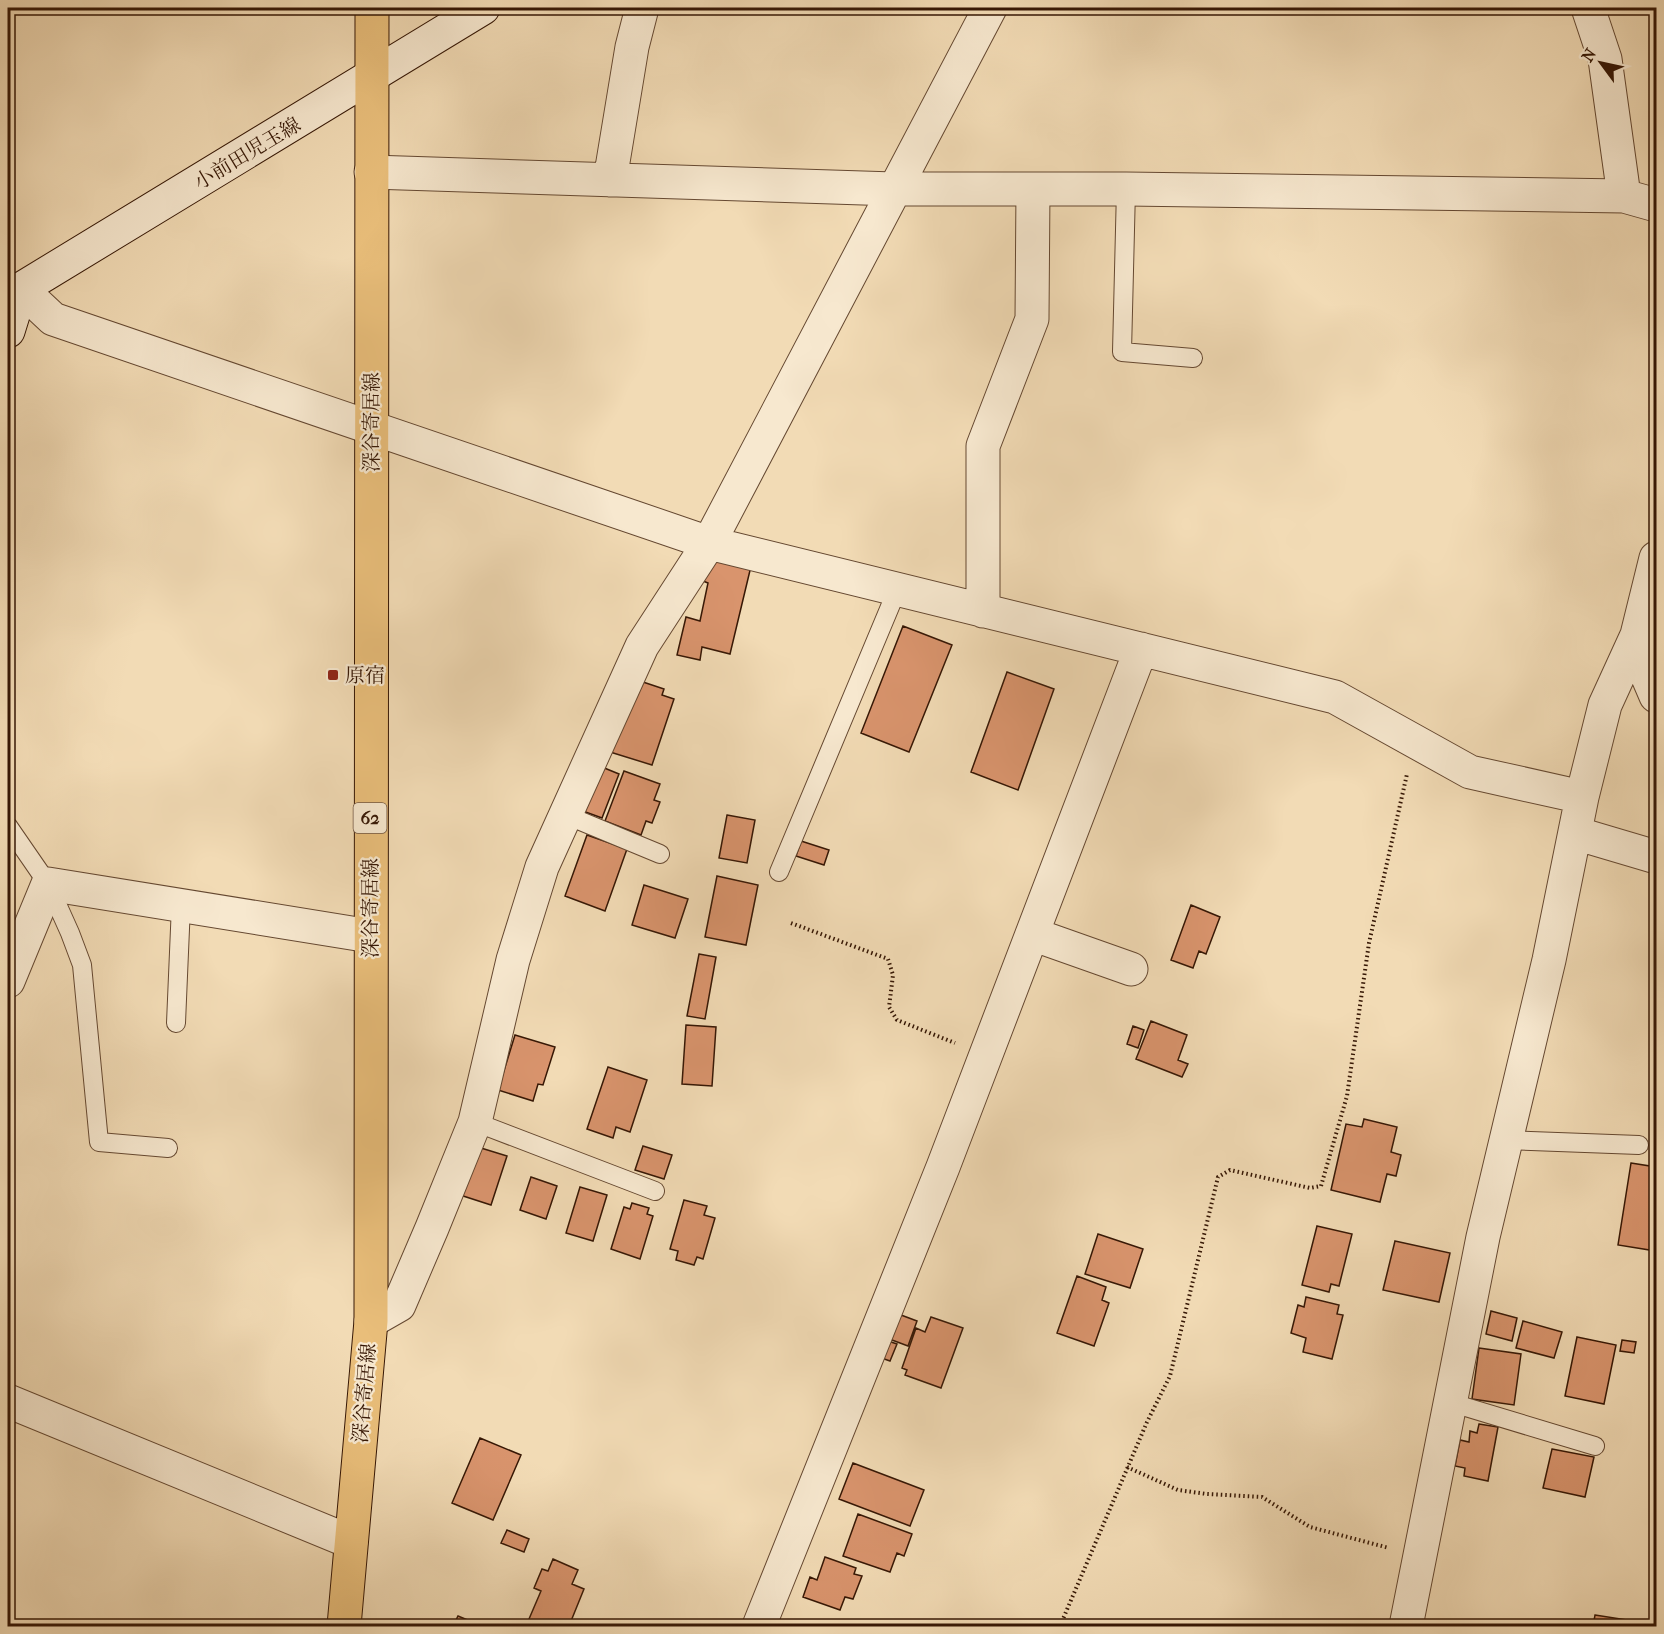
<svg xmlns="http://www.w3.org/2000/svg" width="1664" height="1634" viewBox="0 0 1664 1634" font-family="'IM FELL French Canon','Noto Serif JP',serif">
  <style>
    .building { fill: #d9946d; stroke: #361705; stroke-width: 1.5 }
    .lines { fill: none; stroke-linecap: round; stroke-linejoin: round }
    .lane-casing { stroke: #654831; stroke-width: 20 }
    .street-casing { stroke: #654831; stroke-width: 35 }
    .secondary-casing { stroke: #361705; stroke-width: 35 }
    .primary-casing { stroke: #361705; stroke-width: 35 }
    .path { stroke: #361705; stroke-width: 4; stroke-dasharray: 1.5 3; stroke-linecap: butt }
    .lane { stroke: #f7e8cf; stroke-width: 18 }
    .street { stroke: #f7e8cf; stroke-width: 33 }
    .secondary { stroke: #f7e8cf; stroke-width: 33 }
    .primary { stroke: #e9be7a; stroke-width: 33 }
    .poi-dot { fill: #8f2418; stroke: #f7e8cf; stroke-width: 2 }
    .labels { text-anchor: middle; stroke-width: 4.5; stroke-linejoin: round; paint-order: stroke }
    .shield { fill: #f7e8cf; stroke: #705642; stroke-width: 1.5 }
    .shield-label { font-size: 18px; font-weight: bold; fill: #361705 }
    .street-label { font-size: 20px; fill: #361705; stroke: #f7e8cf }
    .poi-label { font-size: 20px; fill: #361705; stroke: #f7e8cf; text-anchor: start }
  </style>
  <rect width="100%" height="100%" fill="#f2dbb5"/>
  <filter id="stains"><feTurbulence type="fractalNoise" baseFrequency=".00333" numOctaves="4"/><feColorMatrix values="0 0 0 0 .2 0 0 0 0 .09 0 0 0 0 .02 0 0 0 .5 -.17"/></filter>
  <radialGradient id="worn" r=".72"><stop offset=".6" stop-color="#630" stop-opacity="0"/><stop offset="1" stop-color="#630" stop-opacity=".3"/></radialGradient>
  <path class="building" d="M710 552 752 562 730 654 702 647 700 660 677 655 686 617 700 621 708 583 703 581Z
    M903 626 952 645 909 752 861 733Z
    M1007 672 1054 689 1018 790 971 772Z
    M634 679 664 689 662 695 674 699 652 765 610 752Z
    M597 765 619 774 602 818 580 810Z
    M624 771 660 784 654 800 660 802 652 823 646 821 641 835 605 821Z
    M727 815 755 820 747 863 719 858Z
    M587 835 627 849 605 911 565 896Z
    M801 841 829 850 824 865 796 856Z
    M717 876 758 885 746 945 705 937Z
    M644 885 688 899 675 938 632 925Z
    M1191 905 1220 917 1206 954 1199 951 1193 968 1171 960Z
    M699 954 716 957 705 1019 687 1016Z
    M1151 1021 1187 1035 1178 1060 1188 1064 1182 1077 1136 1059Z
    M686 1025 716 1027 712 1086 682 1084Z
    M1133 1026 1144 1030 1138 1048 1127 1044Z
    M515 1035 555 1047 543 1085 538 1084 533 1101 498 1090Z
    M608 1067 647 1080 630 1132 616 1127 613 1138 587 1129Z
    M1364 1119 1397 1127 1391 1152 1401 1155 1396 1176 1387 1174 1380 1202 1331 1190 1346 1124 1362 1127Z
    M643 1146 672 1155 664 1179 635 1170Z
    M481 1148 507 1156 491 1205 457 1194Z
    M1631 1163 1656 1167V1251L1618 1245Z
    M531 1177 557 1186 546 1219 520 1210Z
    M580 1187 607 1195 593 1241 566 1233Z
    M684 1200 707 1206 704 1215 715 1218 703 1259 697 1257 694 1265 676 1260 678 1251 670 1249Z
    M632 1203 649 1208 647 1214 653 1216 640 1259 611 1249 624 1207 630 1209Z
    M1317 1226 1352 1234 1339 1286 1331 1284 1329 1292 1302 1285Z
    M1098 1234 1143 1249 1130 1288 1085 1274Z
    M1395 1241 1450 1253 1439 1302 1383 1290Z
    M1077 1276 1106 1287 1102 1300 1109 1303 1094 1346 1057 1333Z
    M1306 1297 1339 1305 1337 1314 1343 1315 1332 1359 1303 1352 1306 1338 1291 1333 1298 1305 1304 1307Z
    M1491 1311 1517 1318 1512 1341 1486 1334Z
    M893 1312 917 1321 908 1346 884 1337Z
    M931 1317 963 1328 941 1388 905 1375 907 1370 902 1368 916 1328 925 1332Z
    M1523 1321 1562 1332 1554 1358 1516 1348Z
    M1577 1337 1616 1345 1604 1404 1565 1396Z
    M882 1339 897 1344 890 1361 876 1356Z
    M1622 1340 1636 1342 1634 1353 1620 1351Z
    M1479 1348 1521 1354 1514 1405 1472 1399Z
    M1479 1424 1498 1427 1488 1481 1464 1476 1465 1468 1455 1466 1460 1440 1469 1442 1470 1431 1477 1433Z
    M480 1438 521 1455 493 1520 452 1503Z
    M1552 1449 1594 1457 1585 1497 1543 1488Z
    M853 1463 924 1490 910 1526 839 1499Z
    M858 1514 912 1534 904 1556 897 1553 890 1572 843 1556Z
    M507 1530 529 1539 524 1552 501 1543Z
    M825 1557 856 1568 854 1574 862 1576 853 1599 845 1597 840 1610 803 1597 810 1577 817 1580Z
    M553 1559 578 1570 572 1584 584 1589 569 1626H526L541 1591 534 1588 542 1569 548 1571Z
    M1595 1615 1634 1621 1633 1626H1593Z
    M458 1616 482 1626H453Z"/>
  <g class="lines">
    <g class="lane-casing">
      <path id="lane" d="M1126 189 1122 352 1193 358
        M566 815 660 854
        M8 826 48 884 70 933 82 965 99 1142 168 1148
        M779 872 897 590
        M176 1023 181 905
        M475 1122 655 1191
        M1506 1140 1639 1145
        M1449 1402 1595 1446"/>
    </g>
    <g class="street-casing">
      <path id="street" d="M1588 8 1605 59 1624 196
        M371 172 894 189H1126L1624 196 1656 205
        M610 180 632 47 642 8
        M21 289 53 319 709 543 1335 697 1470 772 1582 797
        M983 611V446L1032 319 1033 189
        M1637 635 1647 675 1656 696
        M1575 833 1656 857
        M1032 934 1131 969
        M8 981 48 884 370 936
        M371 1321 399 1305 432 1228 475 1122 513 960 542 867 642 646 709 543 990 8
        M8 1401 351 1542
        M759 1626 943 1167 1141 649
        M1406 1626 1483 1237 1549 960 1582 797 1605 705 1637 635 1656 558"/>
    </g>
    <g class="secondary-casing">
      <path id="secondary" d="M8 291 21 289 483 8
        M8 331 21 289"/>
    </g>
    <g class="primary-casing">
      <path id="primary" d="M344 1626 371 1321 372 8"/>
    </g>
    <path class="path" d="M791 923 888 959 893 975 889 1007 897 1020 955 1043
      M1127 1467 1178 1490 1207 1494 1262 1497 1310 1527 1389 1548
      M1060 1626 1147 1422 1170 1376 1218 1177 1230 1170 1310 1188 1321 1186 1347 1096 1369 943 1407 774"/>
    <use href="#lane" class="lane"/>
    <use href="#street" class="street"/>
    <use href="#secondary" class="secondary"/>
    <use href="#primary" class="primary"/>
  </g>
  <rect class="poi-dot" x="327" y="669" width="12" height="12" rx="3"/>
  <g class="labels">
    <rect class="shield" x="353.5" y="803" width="33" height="30" rx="4.5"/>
    <g class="shield-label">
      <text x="370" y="824">62</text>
    </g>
    <g class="street-label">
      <text transform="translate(247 153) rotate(-31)" y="7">小前田児玉線</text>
      <text transform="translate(371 422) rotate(-90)" y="7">深谷寄居線</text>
      <text transform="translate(370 908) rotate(-90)" y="7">深谷寄居線</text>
      <text transform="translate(364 1393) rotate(-85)" y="7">深谷寄居線</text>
    </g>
    <g class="poi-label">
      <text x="345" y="682">原宿</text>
    </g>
  </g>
  <rect width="1664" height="1634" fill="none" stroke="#f2dbb5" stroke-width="30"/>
  <rect x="9" y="9" width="1646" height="1616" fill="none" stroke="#361705" stroke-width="3"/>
  <rect x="15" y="15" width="1634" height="1604" fill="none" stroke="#361705" stroke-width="1.5"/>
  <g transform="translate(1601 63) rotate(303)" stroke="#f7e8cf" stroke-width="4.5" paint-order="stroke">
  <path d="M0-4.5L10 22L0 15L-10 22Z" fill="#361705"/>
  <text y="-9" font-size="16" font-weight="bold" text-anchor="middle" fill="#361705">N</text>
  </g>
  <rect width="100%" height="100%" filter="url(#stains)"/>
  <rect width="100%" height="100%" fill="url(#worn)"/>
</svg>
